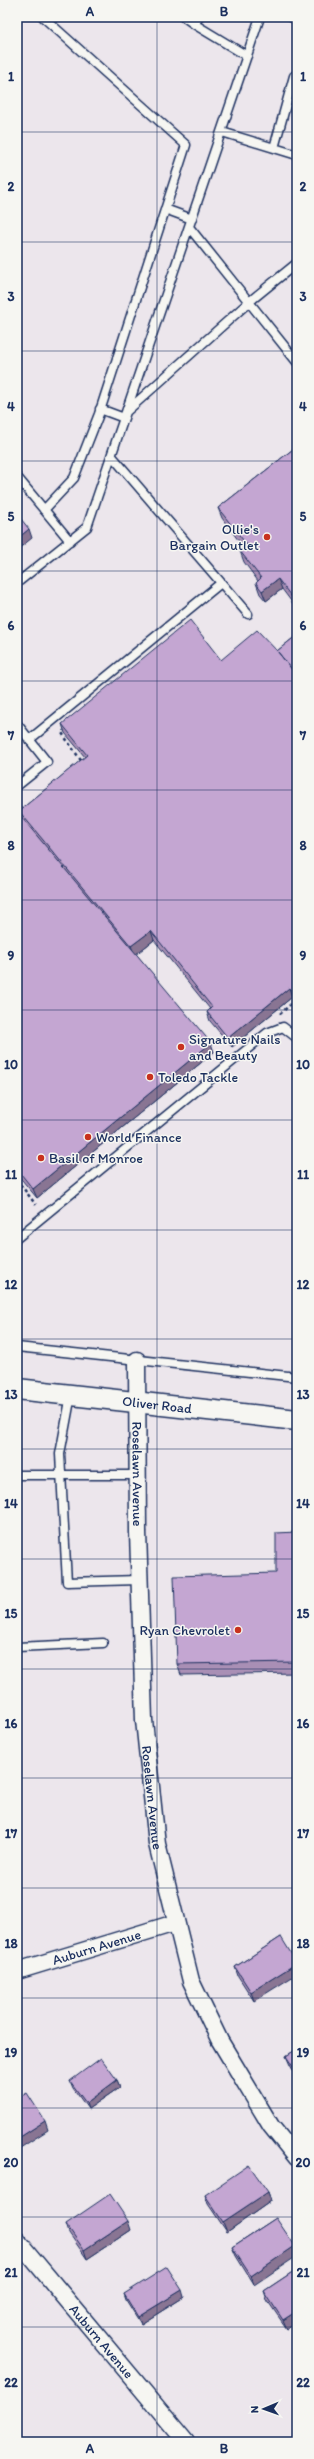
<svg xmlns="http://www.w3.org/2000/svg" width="314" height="2459" viewBox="0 0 314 2459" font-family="Itim,sans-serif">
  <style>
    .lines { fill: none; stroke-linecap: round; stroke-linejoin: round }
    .service-casing { stroke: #1b2f5e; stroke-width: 11 }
    .minor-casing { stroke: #1b2f5e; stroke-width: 19 }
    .tertiary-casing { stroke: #1b2f5e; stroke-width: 23 }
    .path { stroke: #1b2f5e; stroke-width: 2.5; stroke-dasharray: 3 3; stroke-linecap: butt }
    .service { stroke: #f6f6f2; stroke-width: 8 }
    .minor { stroke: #f6f6f2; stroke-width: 16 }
    .tertiary { stroke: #f6f6f2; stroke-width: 20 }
    .wall { fill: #a98fb5; stroke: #1b2f5e }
    .shaded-wall { fill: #897493; stroke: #1b2f5e }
    .building { fill: #c4a6d2; stroke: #1b2f5e }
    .grid { fill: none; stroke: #1b2f5e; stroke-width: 1; stroke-opacity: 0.55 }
    .poi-dot { fill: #c8321e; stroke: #f6f6f2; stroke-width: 1.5 }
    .labels { text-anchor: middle; stroke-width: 3; stroke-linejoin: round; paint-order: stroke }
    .poi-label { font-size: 14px; fill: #1b2f5e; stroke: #f6f6f2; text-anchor: start }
    .street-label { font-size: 14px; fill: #1b2f5e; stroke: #f6f6f2 }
    .neatline { fill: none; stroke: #1b2f5e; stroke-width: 1.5 }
    .grid-label { font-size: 13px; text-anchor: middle; font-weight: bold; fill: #1b2f5e }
  </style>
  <rect width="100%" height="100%" fill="#ece6ec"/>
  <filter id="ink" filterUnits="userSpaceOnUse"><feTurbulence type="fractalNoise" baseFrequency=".025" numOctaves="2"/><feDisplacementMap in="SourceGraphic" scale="8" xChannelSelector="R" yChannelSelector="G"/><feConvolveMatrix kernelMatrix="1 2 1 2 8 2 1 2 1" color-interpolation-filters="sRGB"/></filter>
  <g filter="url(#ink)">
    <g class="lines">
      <g class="service-casing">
        <path id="service" d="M43 17 186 145 99 414 74 478 44 510
          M184 17 194 24 199 17
          M291 17 297 19
          M194 24 247 56
          M222 132 297 155
          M274 148 294 76
          M165 209 192 219
          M189 227 297 362
          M100 409 124 418
          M127 411 249 302 297 263
          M112 456 248 614
          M17 477 70 541
          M17 583 87 527 260 17
          M17 724 47 762 17 786
          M29 740 221 583
          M17 1238 267 1033 283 1027 297 1038
          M17 1347 297 1377
          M71 1395 60 1454 67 1582 139 1580
          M17 1475H137
          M17 1647 103 1643"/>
      </g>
      <g class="minor-casing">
        <g id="minor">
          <path id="s1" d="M137 1360 138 1532 144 1720 157 1844 191 1981 220 2041 271 2126 297 2158"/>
          <path id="s2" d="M17 1971 175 1923"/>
          <path id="s3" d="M17 2240 186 2442"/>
        </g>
      </g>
      <g class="tertiary-casing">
        <g id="tertiary">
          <path id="s4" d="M17 1389 297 1420"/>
        </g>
      </g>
      <path class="path" d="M66 729 62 733 82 762
        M280 1014 291 1004 297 1010
        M17 1180 36 1205"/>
      <use href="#service" class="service"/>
      <use href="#minor" class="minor"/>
      <use href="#tertiary" class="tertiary"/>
    </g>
    <path class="wall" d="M297 446V609L282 589 266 601 260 594 256 583 258 581 244 562 240 551 244 548 222 518 218 508Z
      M297 635V1002L292 997 232 1047 210 1021 207 1012 210 1009 154 940 136 954 214 1052 37 1198 17 1174V812L21 817 19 811 85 757 65 733 62 724 221 660 278 652 277 651Z
      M297 1532V1673L181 1675 177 1664 276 1573Z
      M281 1937 254 2001 238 1976 235 1967Z
      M297 2049V2077L290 2065 286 2056Z
      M117 2080 120 2087 88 2109 73 2088 70 2081Z
      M268 2192 271 2201 227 2232 208 2204 205 2195Z
      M276 2218 254 2285 236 2256 232 2247Z
      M66 2224 131 2230 87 2259 69 2233Z
      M297 2269V2322L287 2329 267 2300 264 2291Z
      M124 2294 184 2297 141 2324 126 2300Z"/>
    <path class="shaded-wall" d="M29 529 32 538 17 550V539Z
      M278 579 282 589 266 601 262 591Z
      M151 931 154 940 135 955 131 946Z
      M289 988 292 997 232 1047 228 1038Z
      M211 1043 214 1052 37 1198 33 1189Z
      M297 1963V1974L254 2001 251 1992Z
      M117 2080 120 2087 88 2109 86 2103Z
      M45 2121 48 2130 17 2150V2139Z
      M268 2192 271 2201 227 2232 223 2222Z
      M128 2221 131 2230 87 2259 84 2250Z
      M295 2246 297 2251V2256L254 2285 251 2276Z
      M182 2290 184 2297 141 2324 138 2317Z
      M297 2311V2322L287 2329 283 2320Z"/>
    <path class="building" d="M297 446V604L278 579 262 591 256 583 261 578 240 551 247 545 218 508Z
      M17 514 29 529 17 539Z
      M190 620 221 660 257 630 278 652 297 676V997L289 988 228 1038 207 1012 212 1007 151 931 131 946 19 811 87 755 62 724Z
      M297 635V675L277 651Z
      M17 812 211 1043 33 1189 17 1169Z
      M297 1532V1662L177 1664 174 1576 276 1573V1533Z
      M281 1937 297 1963 251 1992 235 1967Z
      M297 2049V2073L286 2056Z
      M101 2058 117 2080 86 2103 70 2081Z
      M27 2093 45 2121 17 2139V2099Z
      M249 2165 268 2192 223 2222 205 2195Z
      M110 2194 128 2221 84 2250 66 2224Z
      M276 2218 295 2246 251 2276 232 2247Z
      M167 2267 182 2290 138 2317 124 2294Z
      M297 2269V2311L283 2320 264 2291Z"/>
  </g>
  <path class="grid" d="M157 17V2442M17 132H297M17 242H297M17 351H297M17 461H297M17 571H297M17 681H297M17 790H297M17 900H297M17 1010H297M17 1120H297M17 1230H297M17 1339H297M17 1449H297M17 1559H297M17 1669H297M17 1778H297M17 1888H297M17 1998H297M17 2108H297M17 2217H297M17 2327H297"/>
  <g class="poi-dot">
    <circle cx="267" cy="537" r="4"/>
    <circle cx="181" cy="1047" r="4"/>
    <circle cx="150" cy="1077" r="4"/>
    <circle cx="88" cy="1137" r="4"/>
    <circle cx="41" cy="1158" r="4"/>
    <circle cx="238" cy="1630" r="4"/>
  </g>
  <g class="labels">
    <g class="poi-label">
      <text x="259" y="534" text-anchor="end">Ollie's<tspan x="259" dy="16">Bargain Outlet</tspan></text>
      <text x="189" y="1044">Signature Nails<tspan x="189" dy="16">and Beauty</tspan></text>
      <text x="158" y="1082">Toledo Tackle</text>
      <text x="96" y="1142">World Finance</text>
      <text x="49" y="1163">Basil of Monroe</text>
      <text x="230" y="1635" text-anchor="end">Ryan Chevrolet</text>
    </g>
    <g class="street-label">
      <text dy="5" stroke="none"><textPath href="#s4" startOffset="141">Oliver Road</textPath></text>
      <text dy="5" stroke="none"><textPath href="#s1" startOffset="114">Roselawn Avenue</textPath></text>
      <text dy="5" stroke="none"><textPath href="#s1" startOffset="438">Roselawn Avenue</textPath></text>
      <text dy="5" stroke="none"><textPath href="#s2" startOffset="83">Auburn Avenue</textPath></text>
      <text dy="5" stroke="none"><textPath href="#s3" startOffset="132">Auburn Avenue</textPath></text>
    </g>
  </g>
  <rect width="314" height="2459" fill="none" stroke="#f6f6f2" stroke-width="44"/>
  <g transform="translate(264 2409) rotate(268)" stroke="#f6f6f2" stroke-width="3" paint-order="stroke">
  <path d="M0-3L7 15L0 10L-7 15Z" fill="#1b2f5e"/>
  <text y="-6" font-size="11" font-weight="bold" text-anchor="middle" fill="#1b2f5e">N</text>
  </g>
  <rect x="22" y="22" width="270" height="2415" class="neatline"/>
  <g class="grid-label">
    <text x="90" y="16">A</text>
    <text x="224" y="16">B</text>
    <text x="11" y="81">1</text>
    <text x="303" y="81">1</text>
    <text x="11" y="191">2</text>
    <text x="303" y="191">2</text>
    <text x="11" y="301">3</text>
    <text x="303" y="301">3</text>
    <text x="11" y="411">4</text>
    <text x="303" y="411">4</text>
    <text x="11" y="521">5</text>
    <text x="303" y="521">5</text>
    <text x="11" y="630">6</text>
    <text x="303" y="630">6</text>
    <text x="11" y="740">7</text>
    <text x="303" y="740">7</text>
    <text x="11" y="850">8</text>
    <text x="303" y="850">8</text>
    <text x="11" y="960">9</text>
    <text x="303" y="960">9</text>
    <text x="11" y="1069">10</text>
    <text x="303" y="1069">10</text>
    <text x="11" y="1179">11</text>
    <text x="303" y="1179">11</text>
    <text x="11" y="1289">12</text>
    <text x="303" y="1289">12</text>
    <text x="11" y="1399">13</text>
    <text x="303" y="1399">13</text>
    <text x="11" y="1508">14</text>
    <text x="303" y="1508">14</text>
    <text x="11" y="1618">15</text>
    <text x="303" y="1618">15</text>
    <text x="11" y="1728">16</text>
    <text x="303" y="1728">16</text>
    <text x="11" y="1838">17</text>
    <text x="303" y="1838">17</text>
    <text x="11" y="1948">18</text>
    <text x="303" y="1948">18</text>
    <text x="11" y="2057">19</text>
    <text x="303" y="2057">19</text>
    <text x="11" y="2167">20</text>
    <text x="303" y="2167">20</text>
    <text x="11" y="2277">21</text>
    <text x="303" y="2277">21</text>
    <text x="11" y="2387">22</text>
    <text x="303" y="2387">22</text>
    <text x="90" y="2453">A</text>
    <text x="224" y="2453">B</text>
  </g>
</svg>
